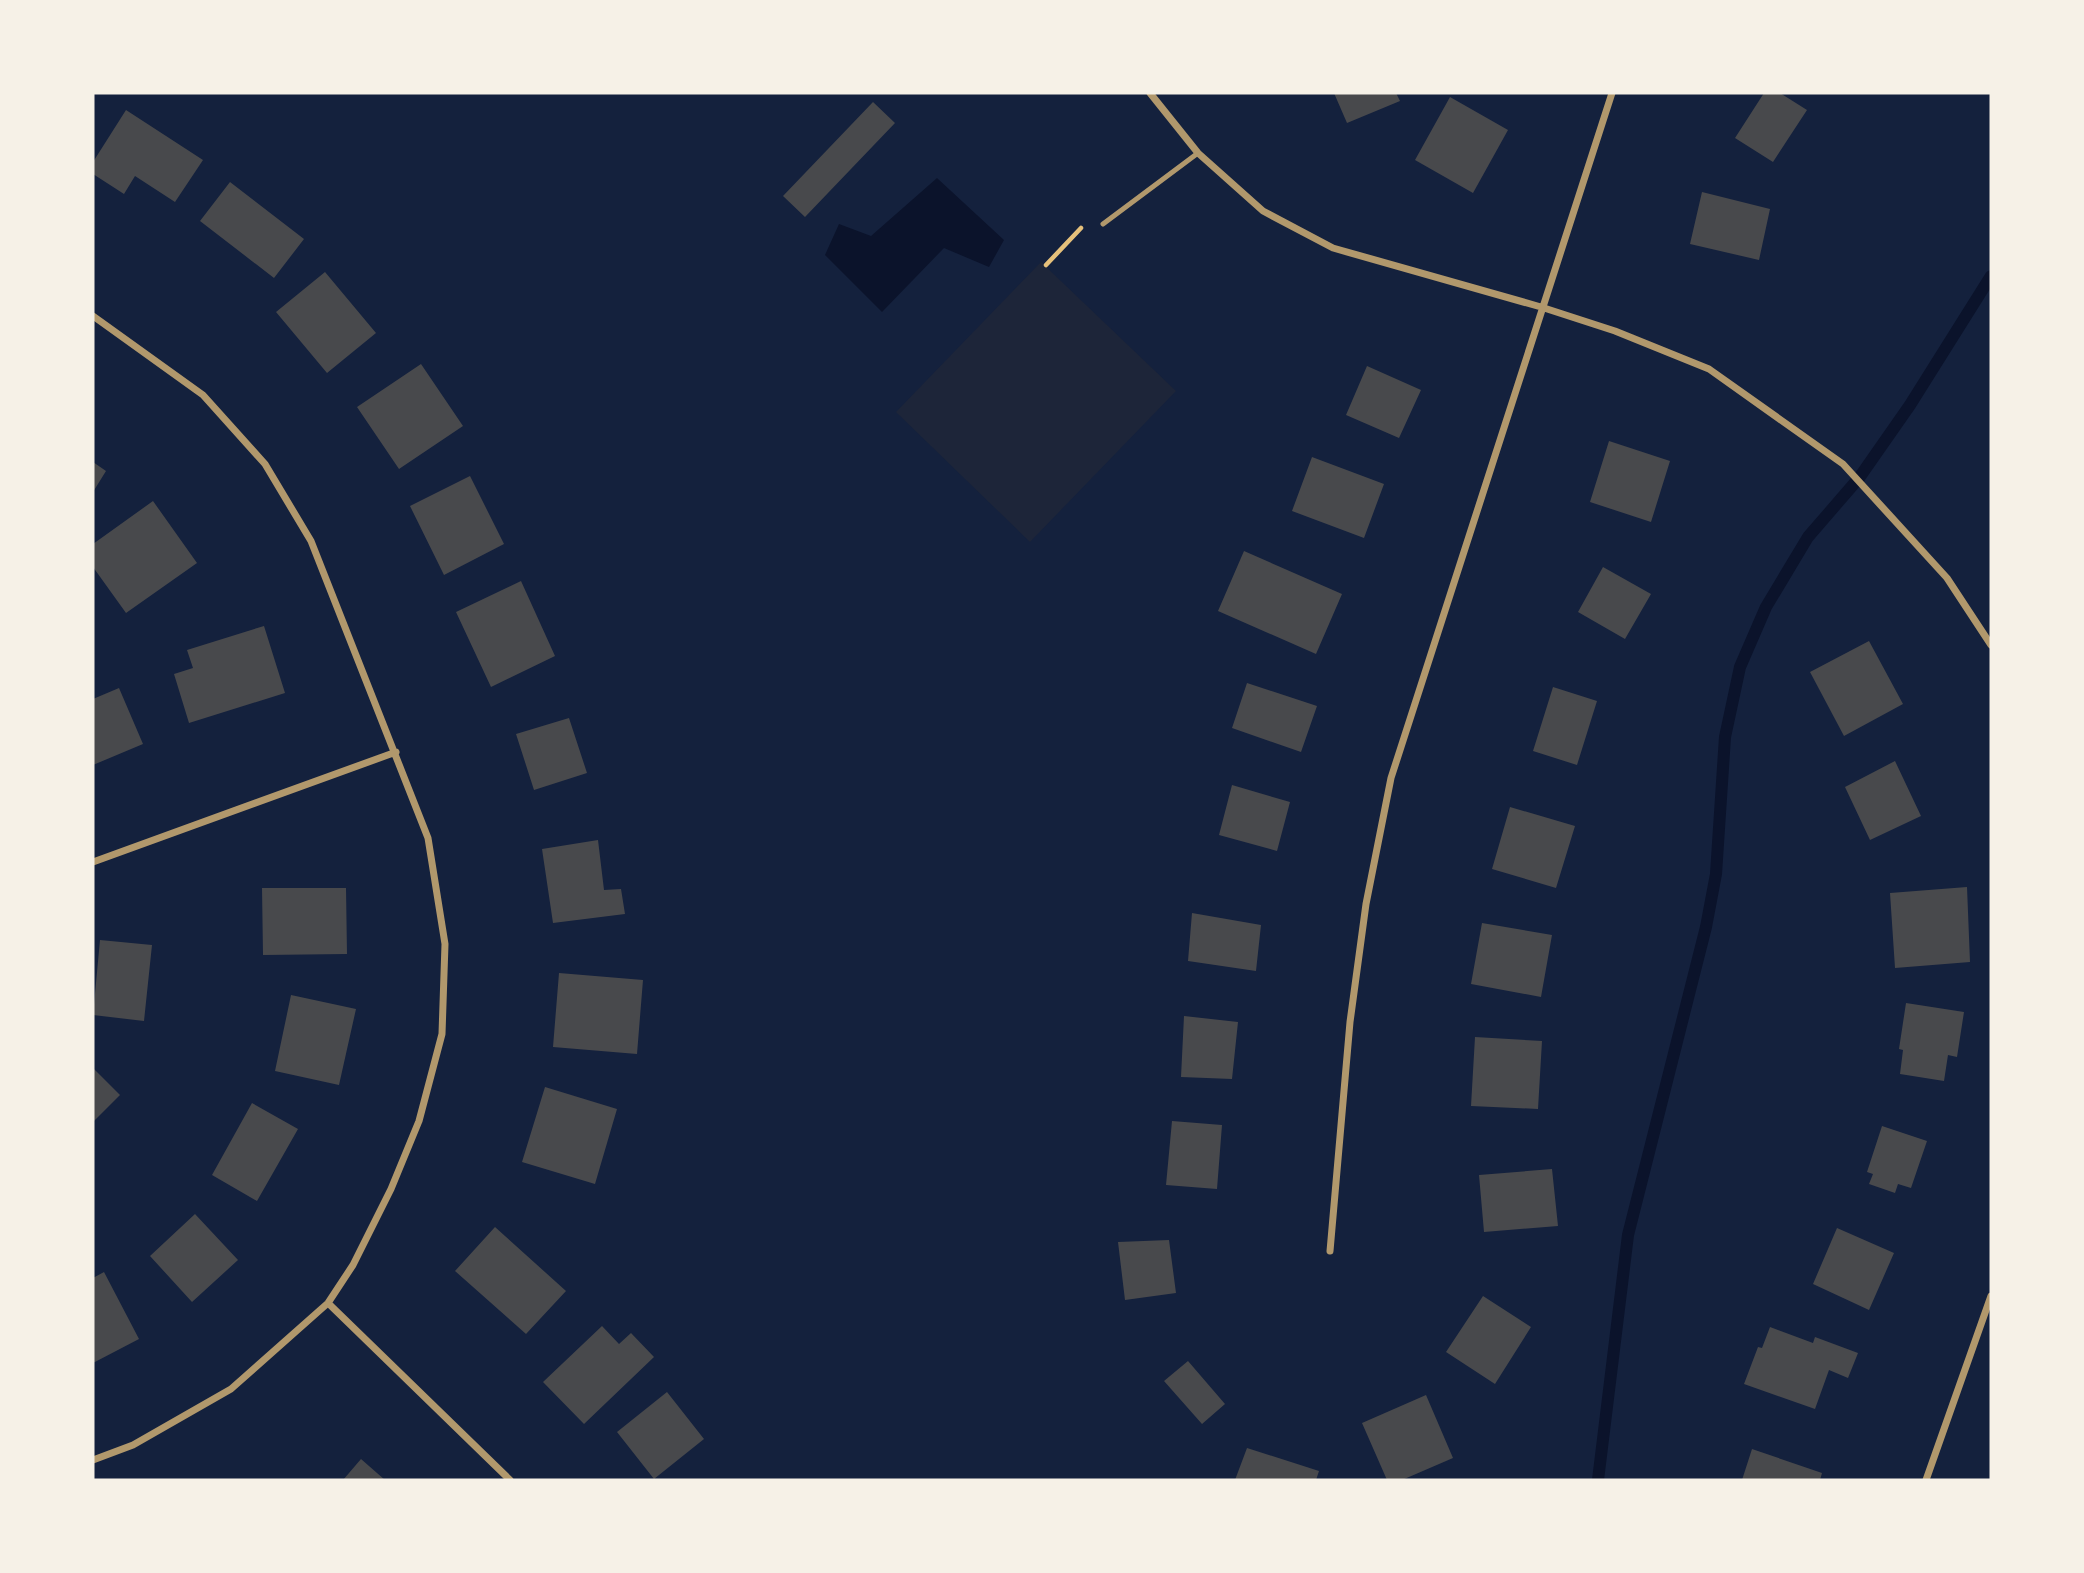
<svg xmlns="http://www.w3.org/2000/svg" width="2084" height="1573" viewBox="0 0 2084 1573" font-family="Commissioner,sans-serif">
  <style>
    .green { fill: #1d2539 }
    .water { fill: #0b132b }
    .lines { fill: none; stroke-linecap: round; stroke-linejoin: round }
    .stream { stroke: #0b132b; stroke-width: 12 }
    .building { fill: #48494c }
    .path { stroke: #e5c07b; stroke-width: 4.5 }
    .service { stroke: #b1986c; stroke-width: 5 }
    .minor { stroke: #b1986c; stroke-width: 7 }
  </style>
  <rect width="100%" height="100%" fill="#14213d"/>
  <path class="green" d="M1041 262 1176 391 1030 542 896 412Z"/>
  <path class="water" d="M937 178 1004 240 989 267 944 248 882 312 825 255 839 224 871 236Z"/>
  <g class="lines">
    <path class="stream" d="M1598 1480 1628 1235 1706 927 1716 874 1725 737 1740 667 1766 607 1808 537 1859 478 1910 405 1991 276"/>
  </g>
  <path class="building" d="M1334 93H1396L1400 101 1347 123Z
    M1764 93H1780L1807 110 1773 162 1735 138Z
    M1450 97 1508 130 1473 193 1415 160Z
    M873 102 895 123 805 217 783 196Z
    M126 110 203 160 175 202 135 176 124 194 93 174V162Z
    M230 182 304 239 274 278 200 221Z
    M1702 192 1770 209 1759 260 1690 244Z
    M325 272 376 333 327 373 276 312Z
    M421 364 463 426 399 469 357 407Z
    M1367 366 1421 390 1399 438 1346 415Z
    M1609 441 1670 461 1651 522 1590 502Z
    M1312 457 1384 484 1364 538 1292 511Z
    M93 462 106 471 93 492Z
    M470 476 504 544 444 575 410 506Z
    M153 501 197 563 126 613 93 567V544Z
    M1244 551 1342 594 1316 654 1218 611Z
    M1603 567 1651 594 1625 639 1578 612Z
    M521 581 555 656 491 687 456 612Z
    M264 626 285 693 189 723 174 674 193 668 187 650Z
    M1869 641 1903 704 1844 736 1810 672Z
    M1247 683 1317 706 1301 752 1232 728Z
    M1553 687 1597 701 1577 765 1533 751Z
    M119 688 143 744 93 765V699Z
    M569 718 587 773 534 790 516 734Z
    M1895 761 1921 816 1870 840 1845 787Z
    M1232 785 1290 802 1277 851 1219 835Z
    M1510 807 1575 826 1556 888 1492 869Z
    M598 840 604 890 621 889 625 914 553 923 542 849Z
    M1967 887 1970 962 1895 968 1890 893Z
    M262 888H346L347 954 263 955Z
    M1192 913 1261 925 1256 971 1188 961Z
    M1482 923 1552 935 1541 997 1471 984Z
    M100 940 152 945 144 1021 93 1015Z
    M559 973 643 980 637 1054 553 1047Z
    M291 995 356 1009 339 1085 275 1071Z
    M1906 1003 1964 1012 1957 1057 1948 1055 1944 1081 1900 1074 1903 1050 1899 1049Z
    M1184 1016 1238 1022 1232 1079 1181 1077Z
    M1475 1037 1542 1041 1538 1109 1471 1106Z
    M93 1068 120 1095 93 1122Z
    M545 1087 617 1109 595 1184 522 1162Z
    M252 1103 298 1129 257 1201 212 1175Z
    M1172 1121 1222 1125 1217 1189 1166 1185Z
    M1882 1126 1927 1141 1911 1188 1898 1184 1895 1193 1869 1184 1873 1174 1867 1172Z
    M1552 1169 1558 1226 1484 1232 1479 1175Z
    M195 1214 238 1260 192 1302 150 1256Z
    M495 1227 566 1291 526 1334 455 1271Z
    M1837 1228 1894 1253 1869 1310 1813 1284Z
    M1169 1240 1176 1293 1125 1300 1118 1242Z
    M104 1272 139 1339 93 1363V1278Z
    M1483 1296 1531 1327 1495 1384 1446 1352Z
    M602 1326 619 1344 631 1333 654 1357 584 1424 543 1382Z
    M1770 1327 1813 1343 1815 1337 1858 1353 1848 1378 1829 1370 1815 1409 1744 1384 1758 1347 1762 1348Z
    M1188 1361 1225 1404 1202 1424 1164 1381Z
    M667 1392 704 1439 654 1479 617 1432Z
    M1426 1395 1453 1458 1402 1480H1387L1362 1423Z
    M1247 1448 1319 1471 1316 1480H1235Z
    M1752 1449 1822 1473 1820 1480H1742Z
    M361 1459 385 1480H343Z"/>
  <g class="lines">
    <path class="path" d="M1046 265 1081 228"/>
    <path class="service" d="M1103 224 1198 153"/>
    <path class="minor" d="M1150 93 1198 153 1263 211 1333 248 1541 307 1615 331 1709 369 1843 464 1947 578 1991 645
      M93 316 203 395 265 464 311 541 428 838 445 944 442 1034 419 1121 391 1189 353 1265 328 1303 231 1389 133 1445 93 1460
      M93 862 396 752
      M1330 1251 1350 1022 1366 904 1391 778 1612 93
      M328 1303 510 1480
      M1926 1480 1991 1296"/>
  </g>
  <rect width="2084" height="1573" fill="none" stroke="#f6f1e7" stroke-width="189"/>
</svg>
